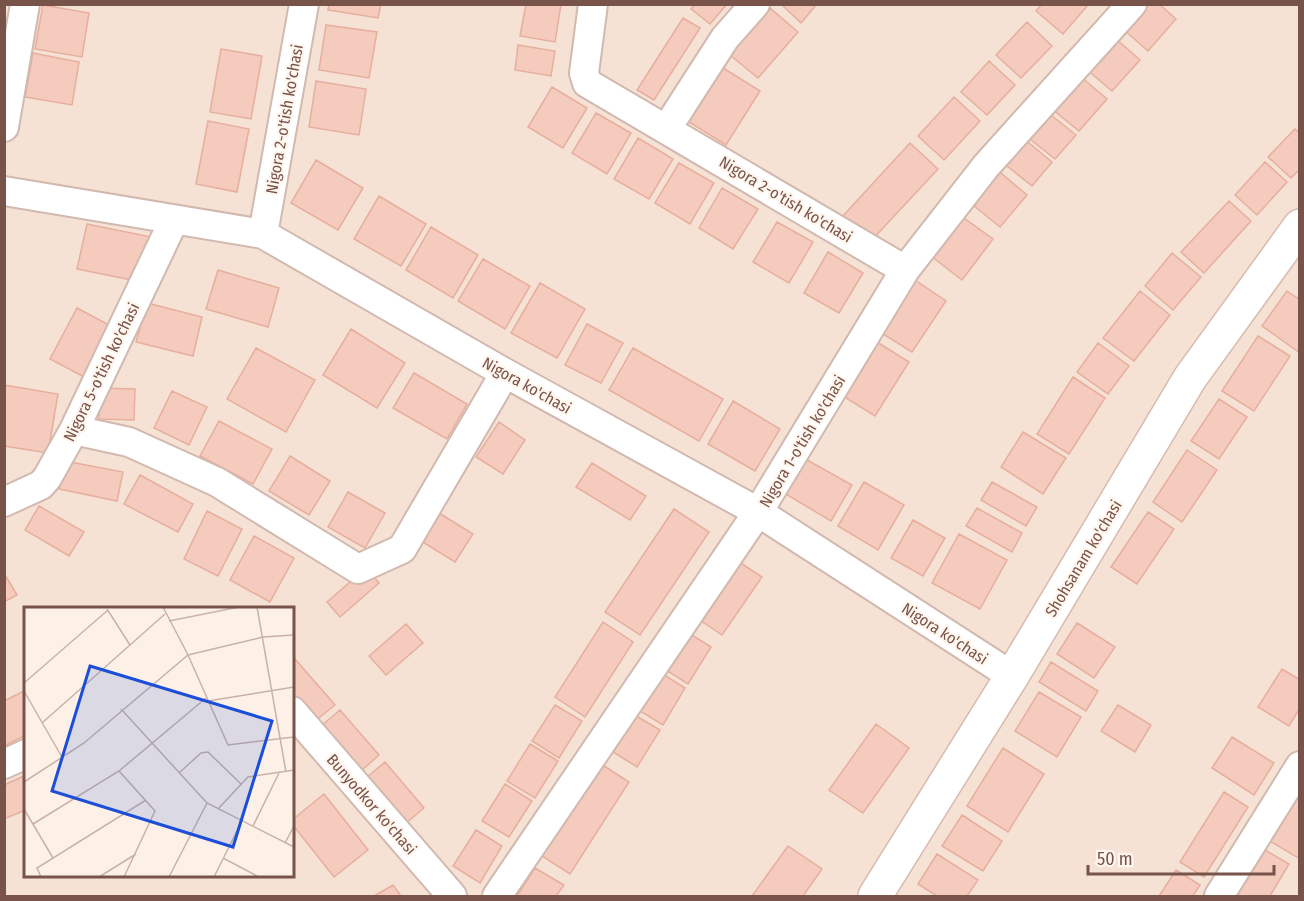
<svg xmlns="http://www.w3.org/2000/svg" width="1304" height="901" viewBox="0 0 1304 901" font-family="'Fira Sans Condensed',sans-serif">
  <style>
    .residential { fill: #f5e2d5; fill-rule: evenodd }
    .building { fill: #f4cbbd; stroke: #e7ae9d; stroke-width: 1.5 }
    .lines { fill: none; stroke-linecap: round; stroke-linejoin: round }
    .street-casing { stroke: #d2b9af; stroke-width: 32 }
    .secondary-casing { stroke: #d8baae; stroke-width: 36 }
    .street { stroke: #fff; stroke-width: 28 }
    .secondary { stroke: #fff; stroke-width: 33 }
    .labels { text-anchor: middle; stroke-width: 4.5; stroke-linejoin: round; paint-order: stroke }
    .street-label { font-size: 16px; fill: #78534a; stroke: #fff6ee }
    .inset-road { fill: none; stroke: #c8b2a8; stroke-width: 1.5 }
    .view { fill: #1d4ed8; fill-opacity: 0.15; stroke: #1d4ed8; stroke-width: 3 }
    .inset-edge { fill: none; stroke: #78534a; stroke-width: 3 }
  </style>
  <rect width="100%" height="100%" fill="#fdf1e7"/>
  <path class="residential" d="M5 5H1299V896H5ZM26 608H292V876H26Z"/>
  <path class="building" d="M329 4H381L378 18 328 10Z
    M526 4H561L555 42 520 36Z
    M695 4H727L710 24 691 9Z
    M781 4H817L801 23Z
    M1042 4H1089L1063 34 1036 11Z
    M1144 4H1159L1176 19 1148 51 1123 29Z
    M43 5 89 13 82 57 35 49Z
    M770 8 798 32 758 78 730 55Z
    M683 18 700 28 654 100 637 90Z
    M1027 22 1052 46 1021 78 996 55Z
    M326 25 377 32 369 78 319 70Z
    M1114 37 1140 60 1112 91 1086 69Z
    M518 45 555 51 551 76 515 70Z
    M221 49 262 56 251 119 210 112Z
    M33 53 79 62 72 105 25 97Z
    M989 61 1015 85 987 115 961 92Z
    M720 66 760 91 726 145 686 120Z
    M1081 77 1107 99 1079 131 1053 110Z
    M316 81 366 89 359 135 309 127Z
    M552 87 587 108 563 148 528 127Z
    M954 97 980 121 944 160 918 136Z
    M1046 111 1076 135 1055 159 1026 136Z
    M596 113 631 133 607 174 572 153Z
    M208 121 249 129 237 192 196 184Z
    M1295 129 1300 133V169L1291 178 1268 157Z
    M638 138 673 159 649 199 614 179Z
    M1023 138 1052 162 1032 186 1002 162Z
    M910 143 938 169 870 242 842 217Z
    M316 160 363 188 338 230 291 203Z
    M1265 162 1287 182 1257 215 1235 195Z
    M679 163 714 183 690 224 655 203Z
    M995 168 1027 195 1000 227 968 201Z
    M722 188 758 209 733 249 699 228Z
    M379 196 426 224 401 266 354 239Z
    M1229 201 1251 221 1204 273 1181 252Z
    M957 213 993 239 962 280 927 253Z
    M777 222 813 242 789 283 753 262Z
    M87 224 151 237 142 282 77 269Z
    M431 227 478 255 453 298 406 270Z
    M828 252 863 273 839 313 804 293Z
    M1172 253 1201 277 1173 310 1145 286Z
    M483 259 530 286 505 329 458 301Z
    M218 270 279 288 268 327 206 309Z
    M909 276 946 301 912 352 875 329Z
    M540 283 585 309 557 358 511 333Z
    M1140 291 1170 315 1134 361 1103 338Z
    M1287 291 1300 300V353L1262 326Z
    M147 303 202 317 193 356 136 342Z
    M77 308 111 326 84 377 50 359Z
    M587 324 623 343 601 383 565 365Z
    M351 329 405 363 377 408 323 375Z
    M1258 336 1290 356 1254 411 1222 391Z
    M877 342 909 362 875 416 843 396Z
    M1098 343 1129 366 1108 394 1077 372Z
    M256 348 315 380 286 432 227 399Z
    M633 348 723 399 699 441 609 390Z
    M414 373 467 404 447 439 393 408Z
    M1073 377 1105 398 1069 454 1037 434Z
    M4 385 58 394 48 453 4 446Z
    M100 388 135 389 134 420 99 419Z
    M172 391 207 407 189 445 154 428Z
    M1219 399 1247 417 1219 459 1191 441Z
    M733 401 780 429 755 471 708 444Z
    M219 421 272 449 253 484 200 456Z
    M499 422 525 440 503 474 476 457Z
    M1023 432 1066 458 1043 494 1001 467Z
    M1187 450 1217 470 1182 522 1153 502Z
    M290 456 330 481 309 515 269 491Z
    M800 456 852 485 831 521 779 490Z
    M65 461 123 472 117 501 59 489Z
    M592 463 646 496 630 520 576 487Z
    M140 475 193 504 178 532 124 504Z
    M864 482 904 505 878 550 838 526Z
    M992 482 1037 507 1026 526 981 500Z
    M348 492 385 513 365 548 328 527Z
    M39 506 84 532 69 556 25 530Z
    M977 508 1022 533 1012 552 966 526Z
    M674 509 709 532 640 635 605 612Z
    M207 511 242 529 218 576 184 559Z
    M1148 512 1174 529 1137 584 1111 567Z
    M439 513 473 534 455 562 421 541Z
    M913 520 945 538 923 576 891 558Z
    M959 534 1007 560 980 609 932 583Z
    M254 536 294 558 270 602 230 580Z
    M730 556 762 577 722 635 691 614Z
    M366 568 379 583 340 617 327 602Z
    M4 573 17 595 4 602Z
    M603 622 633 642 585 717 555 697Z
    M1077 623 1115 647 1094 678 1057 654Z
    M406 624 423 643 386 675 369 656Z
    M684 630 711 647 688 684 661 667Z
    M295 659 335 705 315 721 292 694V661Z
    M1051 662 1098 691 1086 711 1039 682Z
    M1282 669 1300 680V708L1289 726 1258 707Z
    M658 671 685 688 663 725 635 708Z
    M26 690V735L4 746V701Z
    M1039 692 1081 717 1057 757 1015 731Z
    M555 705 582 721 559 758 532 741Z
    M1118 705 1151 725 1135 752 1101 731Z
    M340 710 379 755 360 772 321 726Z
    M633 714 660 730 637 767 610 750Z
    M876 724 909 748 863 813 829 790Z
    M1232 737 1274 763 1254 795 1212 768Z
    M530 744 558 761 535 798 507 781Z
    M1003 748 1044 774 1008 832 967 806Z
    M385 762 424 808 405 824 366 778Z
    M601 764 629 782 570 874 542 856Z
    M26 775V810L4 819V785Z
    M505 784 532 801 509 837 482 821Z
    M1300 787V859L1268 840Z
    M1224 792 1248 807 1204 877 1180 862Z
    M324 794 368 850 334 877 292 824V820Z
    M962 815 1002 841 983 871 942 846Z
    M476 830 502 846 480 883 453 866Z
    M788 846 822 869 803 896H752Z
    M1265 850 1289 864 1270 896H1237Z
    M937 854 978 880 967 896H937L918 884Z
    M535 868 564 885 556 896H517Z
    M1176 870 1200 885 1193 896H1159Z
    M393 885 401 896H374Z"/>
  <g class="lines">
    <g class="street-casing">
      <path id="street" d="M593 4 584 73 587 83 905 270
        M4 127 25 4
        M667 128 725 38 755 4
        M4 191 263 234 505 373 758 512 1012 676
        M263 234 304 4
        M74 430 129 442 217 482 358 569 402 549 505 373
        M4 502 41 485 47 478 74 430 174 220
        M292 711 452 896
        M4 764 26 754
        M497 896 758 512 905 270 986 166 1132 4
        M1219 896 1300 766"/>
    </g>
    <g class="secondary-casing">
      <path id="secondary" d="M875 896 1012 676 1190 378 1300 226"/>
    </g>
    <use href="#street" class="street"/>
    <use href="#secondary" class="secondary"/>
  </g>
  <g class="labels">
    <g class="street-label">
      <text transform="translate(284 119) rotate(-80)" y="6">Nigora 2-o'tish ko'chasi</text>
      <text transform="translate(786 199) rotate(31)" y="6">Nigora 2-o'tish ko'chasi</text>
      <text transform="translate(101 372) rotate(-64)" y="6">Nigora 5-o'tish ko'chasi</text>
      <text transform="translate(527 385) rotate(29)" y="6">Nigora ko'chasi</text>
      <text transform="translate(802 441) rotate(-59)" y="6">Nigora 1-o'tish ko'chasi</text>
      <text transform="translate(1083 558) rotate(-59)" y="6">Shohsanam ko'chasi</text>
      <text transform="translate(945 633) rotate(33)" y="6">Nigora ko'chasi</text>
      <text transform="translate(372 804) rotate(49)" y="6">Bunyodkor ko'chasi</text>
    </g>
  </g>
  <g transform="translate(24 607)">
    <rect width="270" height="270" fill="#fdf1e7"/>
    <path class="inset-road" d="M139 0 164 48 204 138 270 130M233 0 262 165M83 2 106 38M145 14 215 0M0 76 84 3M0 84 39 152M184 94 270 80M97 102 183 196 270 240M18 116 141 7M95 164 131 204 100 270M155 166 177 146 184 145 217 177M0 175 60 136 164 48 239 30 270 28M0 202 29 251M194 202 224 170 270 163M9 217 95 164 182 91M229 219 255 166M261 236 270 219M199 251 235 270M17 270 13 261 122 193M75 270 112 247M145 270 183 196M190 270 218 214"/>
    <path class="view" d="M66 59 248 114 209 240 28 184Z"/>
    <rect width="270" height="270" class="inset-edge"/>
  </g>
  <rect width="1304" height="901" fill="none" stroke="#78534a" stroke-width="12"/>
  <path d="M1088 865v9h186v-9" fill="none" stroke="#78534a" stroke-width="3"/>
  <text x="1097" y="865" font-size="18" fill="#78534a" stroke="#fff6ee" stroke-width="4.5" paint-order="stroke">50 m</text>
</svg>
